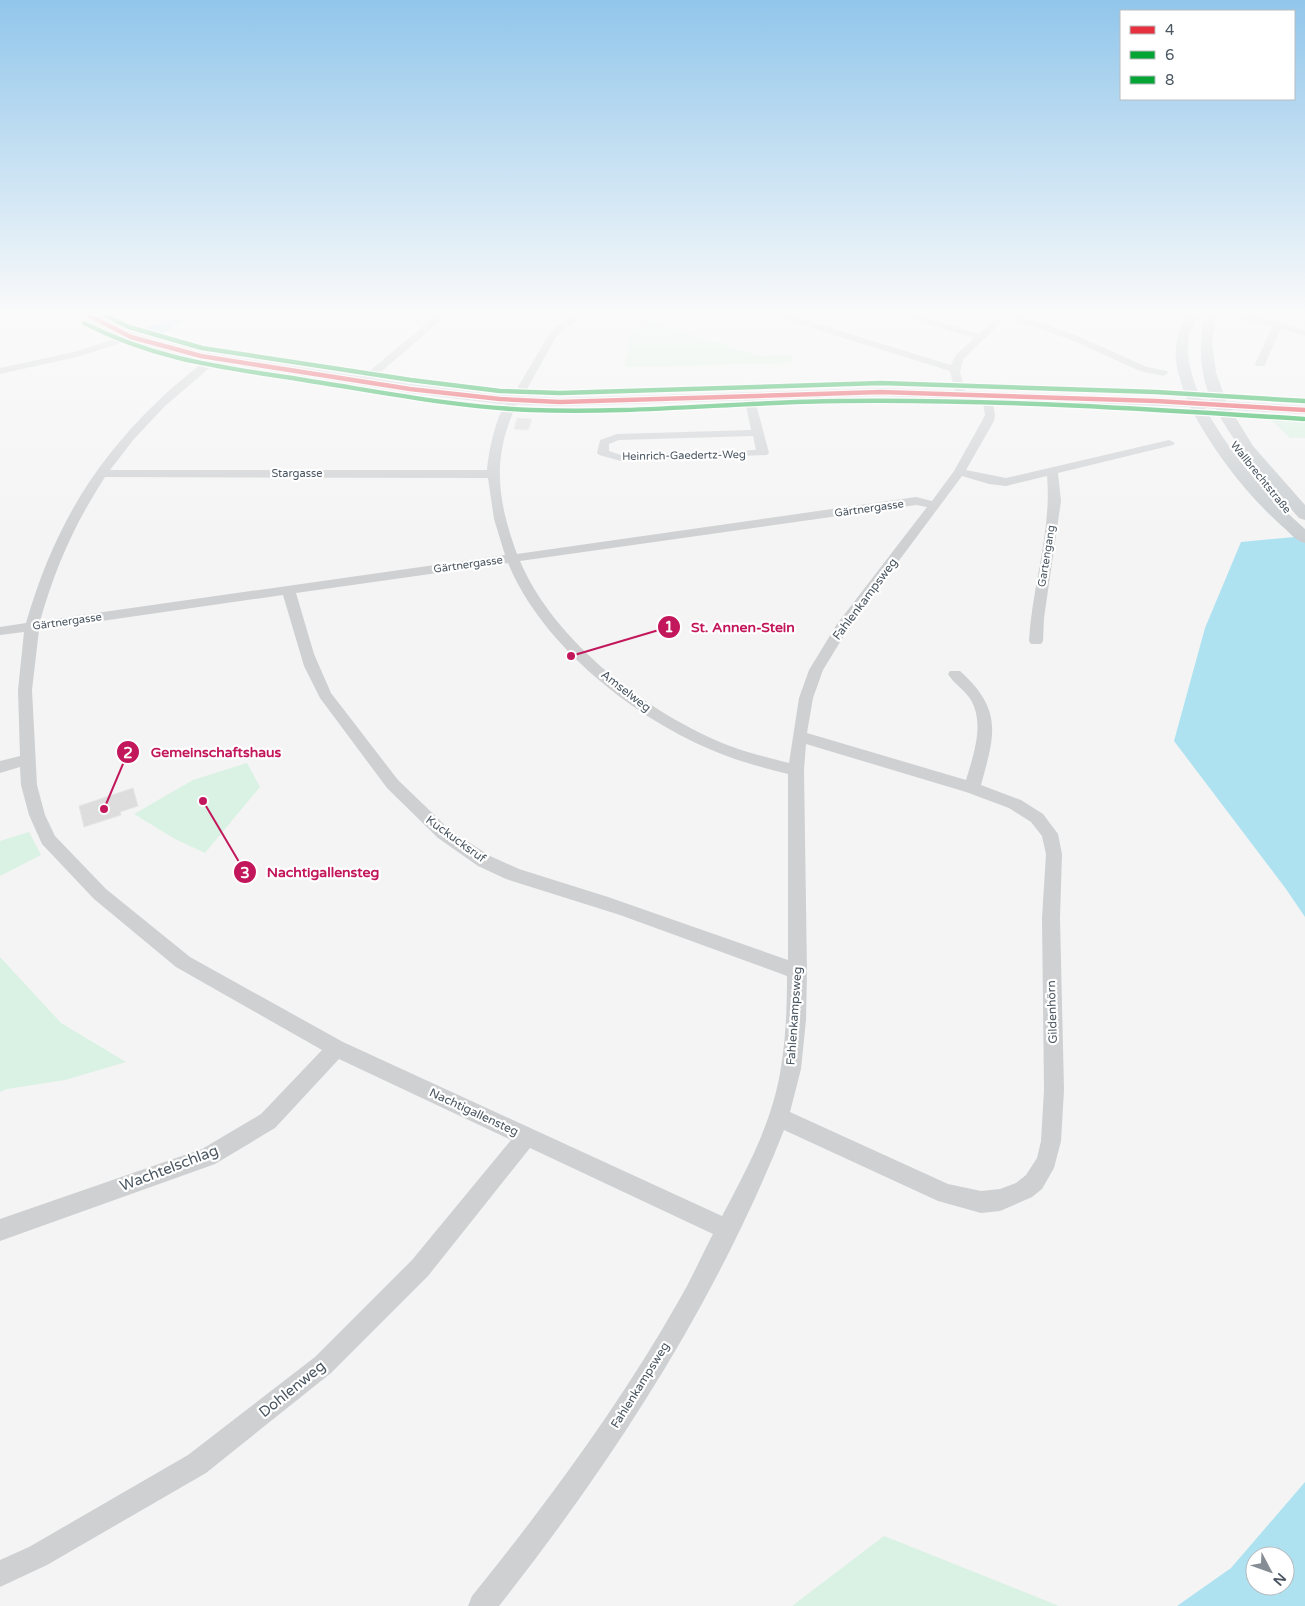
<svg xmlns="http://www.w3.org/2000/svg" width="1305" height="1606" viewBox="0 0 1305 1606" font-family="'Varela Round',sans-serif">
  <style>
    .green { fill: #d9f2e3 }
    .water { fill: #aee2f0; fill-rule: evenodd }
    .building { fill: #ddddde; stroke: #e5e6e7 }
    .lines { fill: none; stroke-linecap: round; stroke-linejoin: round }
    .minor { fill: #ced0d2; fill-rule: evenodd }
    .major { fill: #caced1; fill-rule: evenodd }
    .bus-1-casing { stroke: #fff; stroke-width: 7 }
    .bus-2-casing { stroke: #fff; stroke-width: 7 }
    .bus-3-casing { stroke: #fff; stroke-width: 7 }
    .bus-1 { stroke: #e7303d; stroke-width: 4.5 }
    .bus-2 { stroke: #04a535; stroke-width: 4.5 }
    .bus-3 { stroke: #04a535; stroke-width: 4.5 }
    .labels { text-anchor: middle; stroke-width: 4.5; stroke-linejoin: round; paint-order: stroke }
    .far-street-label { font-size: 11px; fill: #4a5661; stroke: #fff }
    .street-label { font-size: 12px; fill: #4a5661; stroke: #fff }
    .near-street-label { font-size: 15px; fill: #4a5661; stroke: #fff }
    .leader { fill: none; stroke: #c2185b; stroke-width: 2 }
    .callout-dot { fill: #c2185b; stroke: #fff; stroke-width: 2 }
    .mark-label { font-size: 15px; text-anchor: middle; font-weight: bold; fill: #fff }
    .callout-label { font-size: 14px; text-anchor: middle; font-weight: bold; fill: #c2185b; stroke: #fff; stroke-width: 4.5; stroke-linejoin: round; paint-order: stroke }
  </style>
  <rect width="100%" height="100%" fill="#f4f4f4"/>
  <path class="green" d="M650 321 759 356 791 354 793 363 625 367 629 335Z
    M1269 418 1305 419V438H1290Z
    M247 763 260 787 205 853 175 839 134 814 193 780Z
    M29 832 41 855 0 876V841Z
    M0 957 61 1023 126 1062 65 1080 7 1089 0 1092Z
    M884 1536 1059 1606H792Z"/>
  <path class="water" d="M174 318 182 321 162 335 145 328Z
    M1305 536V917L1286 889 1174 741 1205 628 1241 542Z
    M1305 1482V1606H1177L1231 1568ZM1255 1556H1285V1586H1255Z"/>
  <path class="building" d="M517 418 532 419 528 430 514 429Z
    M133 788 138 806 120 812 121 815 84 827 79 806Z"/>
  <g class="lines">
    <path class="minor" d="M436 315H447L368 383H360L359 381 360 379Z
      M576 315H587L563 330 556 337 527 389H519L518 387 549 334 557 326Z
      M774 315H788L951 365 955 356 974 338 903 317 901 315H915L979 334 999 315H1018L1080 337 1147 367 1167 371 1168 373 1163 376 1140 371 1074 341 1007 317 963 359 960 372 966 395 961 398 956 395 950 371 776 317Z
      M1234 315C1258 314 1282 324 1305 330V336L1281 329 1265 364 1264 366H1256L1255 364 1272 327 1236 317Z
      M130 334 135 337 133 339 81 356 0 374V368L74 352Z
      M216 354 220 355V359L165 406 134 439 110 470H487C488 456 497 403 513 399L518 402C491 456 497 499 517 554L916 497 932 501 954 471 982 421 985 415 982 396 987 393 992 396 995 415 994 421 966 470 1006 478 1169 440 1175 443 1173 445 1058 473 1061 501 1044 618 1043 641 1041 644H1031L1029 641C1032 586 1052 531 1047 476L1006 486 989 484 962 476 848 629 823 670 813 698 807 733 966 780C973 756 985 725 971 700 965 690 954 684 948 674L950 671H960C1003 710 995 734 981 785L1021 800 1043 814 1058 834 1062 854 1060 918 1064 1090 1061 1141 1054 1168 1042 1189 1032 1197 1000 1211 981 1213 938 1201 784 1130C716 1302 614 1460 499 1606H468L472 1596C547 1503 619 1406 678 1302 691 1280 701 1257 713 1234L530 1148 428 1276 331 1373 206 1473 47 1565 0 1587V1560L29 1547 188 1455 315 1357 412 1260 511 1140 339 1059 275 1128 215 1164 0 1241V1219L202 1149 261 1114 322 1050 176 967 94 899 42 844 29 815 21 785 20 767 0 773V761L20 756 18 690 24 632 0 635V627L26 623C52 534 90 466 157 402 174 385 194 370 212 355ZM105 477 488 478 494 519 505 555 40 621C56 566 74 525 105 477ZM916 505 927 507 837 624 809 670 799 698 789 763C769 758 749 753 730 746 650 715 554 642 520 561ZM508 563C542 646 636 720 719 753 741 762 765 768 788 774V960L608 897 519 869 490 856 450 830 398 780 331 693 314 654 296 593ZM283 595 304 666 320 698 387 788 438 838 478 866 506 879 620 915 787 976C787 1007 786 1037 781 1067 773 1121 747 1169 722 1216L343 1042 190 957 106 889 55 836 45 815 37 785 32 690 39 630ZM806 744 966 792 1009 808 1031 822 1042 836 1046 854 1042 918 1044 1090 1041 1141 1037 1158 1026 1175 1016 1183 1000 1189 981 1191 948 1184 790 1112 801 1069 806 1020 807 972 804 770Z
      M749 393 754 396 769 453 767 455 621 461 599 455 597 453 600 440 617 434 751 430 744 396ZM753 436 756 450 621 455 609 451V444L619 440Z"/>
    <path class="major" d="M82 315H97L136 334 201 352 410 384 500 395 560 398 881 388 1187 399C1175 367 1169 345 1187 315H1199C1196 322 1190 329 1189 337 1185 358 1193 380 1201 399L1211 400C1199 370 1199 347 1204 315H1216L1212 344 1216 372 1226 401 1305 406V414L1231 410 1253 446 1305 505V520L1299 518C1269 484 1237 450 1216 409L1205 408C1231 455 1265 494 1305 529V543C1296 541 1290 533 1283 527 1245 493 1214 452 1190 407L881 396 560 406 500 404 410 393 201 360 149 348 126 340 94 324Z"/>
    <g class="bus-1-casing">
      <path id="bus-1" d="M88 315 131 337 201 356 410 389 500 399 560 402 881 392 1156 401 1305 410"/>
    </g>
    <g class="bus-2-casing">
      <path id="bus-2" d="M84 323C156 360 220 367 298 379 376 391 453 407 531 410 634 414 737 402 840 401 995 399 1150 409 1304 419"/>
    </g>
    <g class="bus-3-casing">
      <path id="bus-3" d="M105 315 129 327 202 348 411 380 500 391 560 393 881 383 1156 392 1305 401"/>
    </g>
    <use href="#bus-1" class="bus-1"/>
    <use href="#bus-2" class="bus-2"/>
    <use href="#bus-3" class="bus-3"/>
  </g>
  <linearGradient id="sky" x2="0" y2="1"><stop stop-color="#91c6eb"/><stop offset="0.58" stop-color="#fafafa"/><stop offset="1" stop-color="#fafafa" stop-opacity="0"/></linearGradient>
  <rect width="1305" height="540" fill="url(#sky)"/>
  <g class="labels">
    <g class="far-street-label">
      <text transform="translate(684 455) rotate(-1)" y="4">Heinrich-Gaedertz-Weg</text>
      <text x="297" y="477">Stargasse</text>
      <text transform="translate(1261 477) rotate(51)" y="4">Wallbrechtstraße</text>
      <text transform="translate(869 508) rotate(-8)" y="4">Gärtnergasse</text>
      <text transform="translate(1046 556) rotate(-81)" y="4">Gartengang</text>
      <text transform="translate(468 564) rotate(-8)" y="4">Gärtnergasse</text>
      <text transform="translate(67 621) rotate(-8)" y="4">Gärtnergasse</text>
    </g>
    <g class="street-label">
      <text transform="translate(865 599) rotate(-53)" y="4">Fahlenkampsweg</text>
      <text transform="translate(626 691) rotate(38)" y="4">Amselweg</text>
      <text transform="translate(456 839) rotate(36)" y="4">Kuckucksruf</text>
      <text transform="translate(1052 1012) rotate(-92)" y="4">Gildenhörn</text>
      <text transform="translate(794 1016) rotate(-86)" y="4">Fahlenkampsweg</text>
      <text transform="translate(474 1112) rotate(25)" y="4">Nachtigallensteg</text>
      <text transform="translate(640 1385) rotate(-58)" y="4">Fahlenkampsweg</text>
    </g>
    <g class="near-street-label">
      <text transform="translate(169 1168) rotate(-21)" y="5">Wachtelschlag</text>
      <text transform="translate(292 1389) rotate(-39)" y="5">Dohlenweg</text>
    </g>
  </g>
  <path class="leader" d="M571 656L669 627M104 809L128 752M203 801L245 872"/>
  <g class="callout-dot">
    <circle cx="571" cy="656" r="5"/>
    <circle cx="104" cy="809" r="5"/>
    <circle cx="203" cy="801" r="5"/>
    <circle cx="669" cy="627" r="12"/>
    <circle cx="128" cy="752" r="12"/>
    <circle cx="245" cy="872" r="12"/>
  </g>
  <g class="mark-label">
    <text x="669" y="632">1</text>
    <text x="128" y="758">2</text>
    <text x="245" y="878">3</text>
  </g>
  <g class="callout-label">
    <text x="743" y="632">St. Annen-Stein</text>
    <text x="216" y="757">Gemeinschaftshaus</text>
    <text x="323" y="877">Nachtigallensteg</text>
  </g>
  <rect x="1120" y="10" width="175" height="90" fill="#ffffff" stroke="#b7bbc0"/>
  <rect x="1130" y="26" width="25" height="8" fill="#e7303d" stroke="#b7bbc0"/>
  <text x="1165" y="35" font-size="15" fill="#4a5661">4</text>
  <rect x="1130" y="51" width="25" height="8" fill="#04a535" stroke="#b7bbc0"/>
  <text x="1165" y="60" font-size="15" fill="#4a5661">6</text>
  <rect x="1130" y="76" width="25" height="8" fill="#04a535" stroke="#b7bbc0"/>
  <text x="1165" y="85" font-size="15" fill="#4a5661">8</text>
  <g transform="translate(1270 1571) rotate(131)"><circle r="24" fill="#ffffff" stroke="#b7bbc0"/>
  <path d="M0-4L9 19L0 12L-9 19Z" fill="#868d94"/>
  <text y="-8" font-size="14" font-weight="bold" text-anchor="middle" fill="#4a5661">N</text>
  </g>
</svg>
